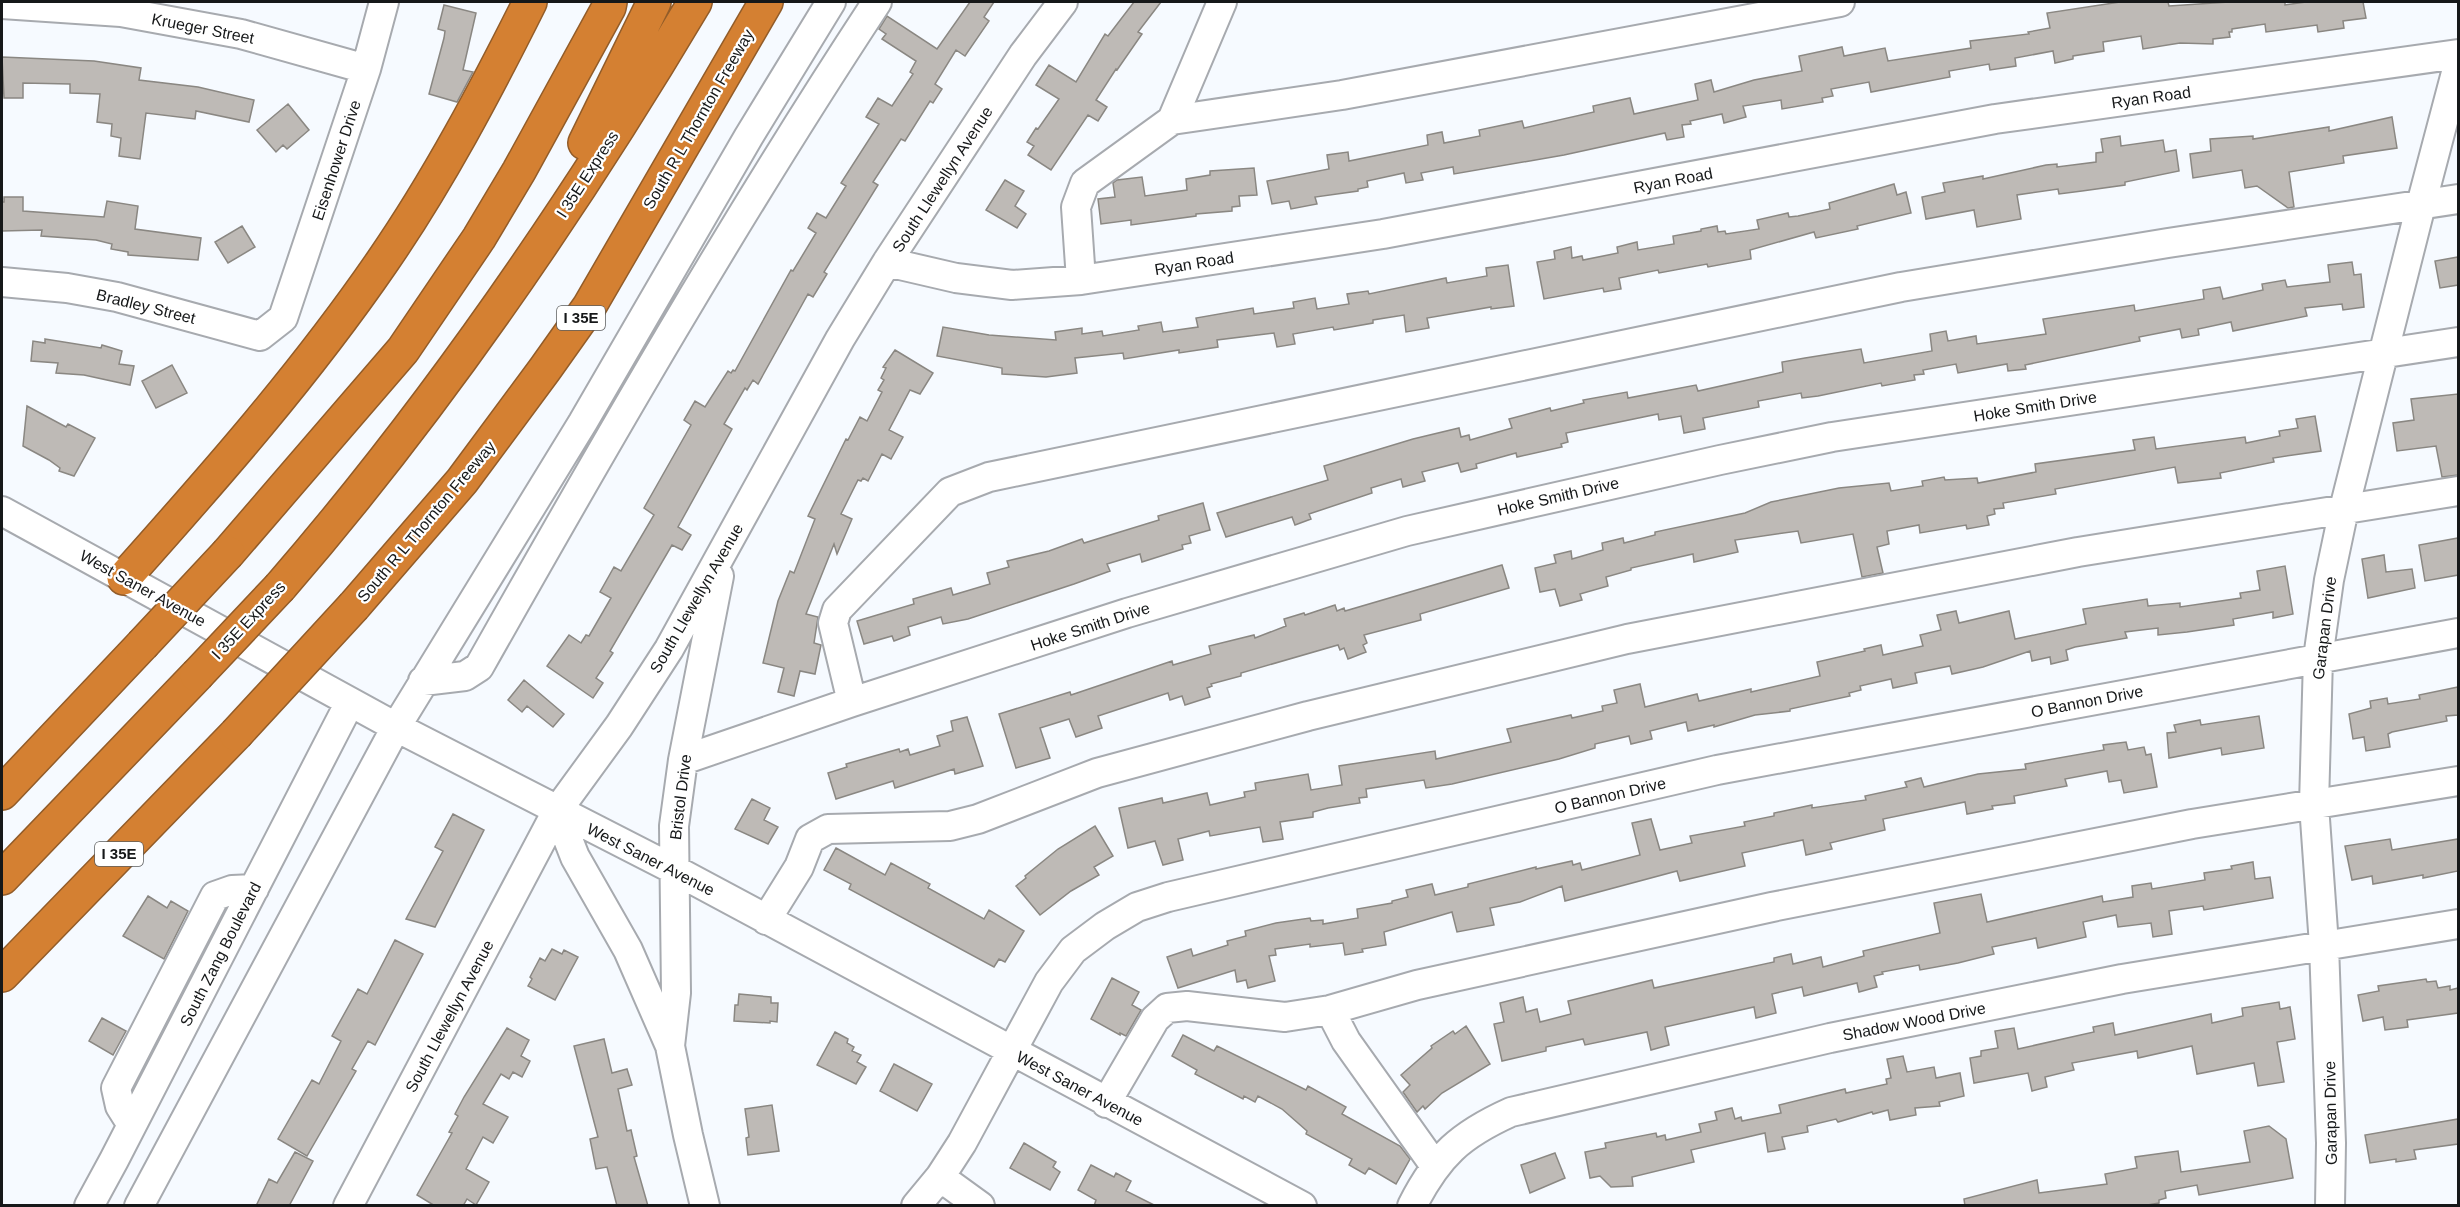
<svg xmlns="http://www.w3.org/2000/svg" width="2460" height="1207" viewBox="0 0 2460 1207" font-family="Helvetica,sans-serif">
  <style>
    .building { fill: #bebab6; stroke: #8a8782; stroke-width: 1.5 }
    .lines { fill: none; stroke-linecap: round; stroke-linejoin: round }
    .minor-casing { stroke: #a7aaaf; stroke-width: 32 }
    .highway-casing { stroke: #925c29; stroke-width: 36 }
    .minor { stroke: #fff; stroke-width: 28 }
    .highway { stroke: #d48032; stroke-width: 33 }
    .highway-bridge-casing { stroke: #925c29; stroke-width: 36; stroke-linecap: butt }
    .highway-bridge { stroke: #d48032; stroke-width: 33 }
    .labels { text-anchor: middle; stroke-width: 4.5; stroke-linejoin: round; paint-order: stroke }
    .shield { fill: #fff; stroke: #5c5d5e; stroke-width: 1.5 }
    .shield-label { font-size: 15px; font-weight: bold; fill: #161819 }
    .street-label { font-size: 16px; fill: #161819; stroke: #fff }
  </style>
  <rect width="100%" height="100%" fill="#f6faff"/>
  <path class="building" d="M970 2H994L984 17 989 21 965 56 956 50 935 84 942 89 933 103 930 101 905 141 901 139 873 182 878 185 824 272 827 274 813 297 808 294 758 384 753 380 747 390 745 388 724 424 732 429 678 527 691 535 682 550 672 545 610 651 613 653 596 678 603 683 593 698 547 666 569 635 581 643 586 635 589 636 611 598 600 592 614 567 621 571 654 515 644 508 691 425 684 420 695 401 705 407 728 371 731 373 733 370 735 371 791 270 793 271 816 233 808 228 817 213 826 218 846 186 841 183 879 124 866 117 878 98 892 106 913 74 910 72 916 61 882 39 886 34 879 29 887 16 937 49Z
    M1134 2H1161L1138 32 1142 34 1117 70 1116 69 1096 100 1107 107 1098 121 1088 115 1051 170 1028 155 1034 146 1027 142 1036 128 1038 129 1059 99 1036 85 1049 65 1076 82 1105 34 1108 36Z
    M2120 2H2168L2169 6 2229 2H2285V5L2306 2H2363L2366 18 2343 21 2344 28 2318 32 2317 25 2266 32 2265 24 2232 29V32H2229L2230 37 2213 39V44L2180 43 2143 49 2141 36 2103 42 2104 51 2073 56V59L2055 63 2053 51 2015 58 2016 66 1990 70 1989 64 1949 71 1950 77 1871 92 1869 82 1831 89 1833 96 1822 98 1823 102 1782 109 1781 100 1743 106 1746 117 1724 123 1722 114 1690 121 1691 124 1682 125 1684 137 1667 140 1665 133 1564 155 1454 174 1453 167 1421 173 1423 180 1406 183 1404 173 1367 181 1368 187 1358 189V191L1315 197 1317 204 1291 209 1289 201 1272 204 1267 181 1329 169 1327 155 1348 152 1349 161 1428 145 1427 135 1442 132 1444 143 1480 136 1479 130 1522 121 1524 128 1594 112 1593 106 1630 98 1634 114 1698 100 1695 84 1711 80 1714 92 1754 80 1802 71 1799 56 1842 47 1844 56 1885 48 1888 61 1971 48 1970 41 2029 34 2028 32 2050 28 2047 13Z
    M444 5 476 13 463 70 473 72 457 102 429 94 444 38 445 31 438 29Z
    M2 57 94 61 141 68 139 80 198 87 254 100 249 122 196 111 195 119 146 113 140 159 119 156 121 138 111 136 112 124 97 122 100 94 70 93V84L23 83V98H4Z
    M288 104 309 130 287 149 283 145 276 152 257 130Z
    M2392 117 2397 148 2343 156 2344 163 2289 172 2294 207 2288 208 2257 186 2245 188 2242 170 2193 178 2190 154 2211 151 2210 139 2253 136V139L2329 127V131Z
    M2120 136 2121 146 2163 140 2165 152 2176 150 2179 171 2125 182V185L2082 191 2059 194 2058 189 2017 195 2021 219 1977 227 1974 210 1926 219 1922 197 1945 192 1943 183 1983 176V179L2046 165 2057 164V167L2096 162V153L2103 152 2101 139Z
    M1254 168 1257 195 1239 196 1240 206 1232 207V211L1196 214V216L1131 225V220L1101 224 1098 199 1115 197 1113 183 1117 180 1142 177 1145 196 1187 190 1186 179 1210 175V171Z
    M1005 180 1024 191 1015 206 1026 214 1017 228 986 210Z
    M1894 184 1897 195 1906 192 1911 213 1857 226 1858 229 1816 238 1814 232 1750 250 1751 259 1708 267 1707 264 1659 273 1658 270 1619 278 1621 289 1604 292 1603 288 1544 299 1537 262 1555 259 1554 251 1571 247 1572 258 1582 256 1583 260 1618 253 1617 247 1637 242 1638 250 1674 244 1673 236 1701 231V229L1717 226 1718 232 1725 231 1726 234 1759 229 1757 220 1788 213 1789 217 1798 216 1830 209 1829 203Z
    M4 197H23V211L104 217 107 201 138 206 135 229 201 238 198 260 128 255V252L111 249 112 244 96 240 41 236 42 230 2 231V202H4Z
    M242 226 255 247 228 263 215 242Z
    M2458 257V285L2440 288 2435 261Z
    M2352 262 2354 275 2361 274 2364 307 2343 310 2342 304 2305 308 2307 316 2233 331 2231 322 2198 329 2199 335 2182 338 2180 329 2139 337 2140 341 2025 365 2026 369 2008 371 2007 364 1958 373 1956 364 1923 370 1924 374 1914 375 1915 380 1882 386 1881 383 1818 396 1802 398 1801 393 1758 401 1759 407 1703 418 1705 429 1684 433 1681 416 1659 420 1658 414 1566 433 1568 442 1561 444 1562 447 1517 457 1516 453 1476 464 1477 468 1461 472 1458 463 1422 472 1425 481 1403 487 1401 479 1371 488 1372 493 1309 514 1311 519 1295 525 1292 517 1226 537 1217 513 1328 480 1324 466 1413 439 1459 428 1461 437 1469 435 1470 440 1512 428 1509 419 1550 408 1551 411 1584 403 1583 400 1627 392 1628 398 1696 385 1698 391 1783 372 1782 362 1805 358 1861 349 1864 363 1932 351 1930 334 1946 331 1948 341 1976 336 1977 344 2046 334 2043 319 2134 305 2135 311 2204 299 2203 290 2220 287 2223 299 2263 290 2262 284 2285 280 2287 287 2330 282 2328 265Z
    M1508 265 1514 306 1491 309V307L1427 318 1429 328 1406 332 1404 315 1373 320V323L1334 330 1333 327 1293 334 1295 344 1277 347 1274 333 1217 340 1218 347 1179 353V350L1124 359 1123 353 1075 358 1077 373 1046 377 1002 374V368L937 356 943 327 989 335 1056 340 1055 332 1082 328V334L1102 331 1103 336 1139 330 1138 326 1161 322 1163 332 1198 327 1196 318 1253 308 1254 314 1294 308 1293 302 1315 298 1317 309 1349 304 1347 294 1368 291 1369 294 1446 278 1447 283 1487 276 1486 268Z
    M45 339 101 348 102 345 122 351 119 364 134 366 130 385 84 375 56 373 58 363 31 361 33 341 45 343Z
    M895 350 933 373 920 394 910 390 889 430 903 437 891 459 882 454 868 481 863 478 861 481 858 480 841 514 852 519 837 554 834 544 806 614 818 617 814 643 821 645 815 674 800 671 794 696 778 692 784 668 763 663 778 601 790 571 794 573 815 519 808 516 846 439 848 440 860 417 867 421 882 392 878 390 884 380 881 378 886 368 883 367Z
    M172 365 187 393 156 408 142 381Z
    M2458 394V475L2442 477 2436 446 2397 451 2393 423 2414 420 2411 399Z
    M27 406 66 427 68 424 95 438 74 476 59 471 60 468 49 460 23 446Z
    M2315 416 2321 451 2273 458 2274 462 2220 473 2221 478 2178 483 2175 467 2055 489 2056 494 2003 503 2004 508 1994 509 1995 514 1987 516 1989 525 1967 529 1966 525 1920 533 1919 525 1887 531 1889 544 1877 547 1883 573 1862 577 1853 534 1801 543 1798 531 1735 540 1738 552 1694 562 1693 554 1631 568V570L1606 577 1608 586 1580 594 1582 600 1560 606 1555 589 1540 592 1535 568 1556 563 1554 555 1571 551 1572 559 1603 550 1602 543 1623 538 1624 543 1655 535V532L1745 513 1771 502 1839 488 1889 483 1891 491 1923 486 1922 481 1944 477 1945 480 1977 478 1978 483 2036 472 2035 464 2135 450 2133 440 2154 437 2156 449 2245 437 2246 443 2280 436 2279 431 2298 428 2296 419Z
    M1203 503 1210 530 1189 536 1191 543 1182 545 1183 549 1142 562 1140 554 1107 564 1110 571 1074 584 968 619 943 624 941 617 908 627 910 635 894 641 892 636 864 644 857 621 914 604 913 599 951 588 953 595 990 584 987 573 1009 567 1007 561 1049 551 1082 539 1084 543 1159 520 1158 516Z
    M2458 538V575L2425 581 2419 545Z
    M2384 555 2386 572 2412 569 2415 588 2368 598 2362 559Z
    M1502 565 1509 588 1420 614 1421 620 1364 635 1367 643 1363 645 1366 652 1348 659 1344 648 1340 650 1338 645 1241 673V676L1211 684 1212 686 1207 688 1210 697 1185 705 1182 696 1170 700 1168 693 1098 716 1102 728 1076 737 1069 719 1040 728 1050 758 1016 768 999 714 1070 692 1071 695 1172 661 1173 665 1211 654 1209 646 1254 635 1255 638 1286 626 1284 619 1304 613 1305 615 1335 605 1337 611 1344 608 1345 611Z
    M2285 566 2293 614 2273 618V612L2233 619 2234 625 2187 632 2158 635V628L2125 632 2127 638 2075 647 2066 650 2068 660 2051 664 2050 657 2032 661 2030 651 1983 667 1952 674 1950 666 1915 673 1917 683 1893 688 1891 679 1860 686 1861 690 1849 693 1850 696 1790 709V711L1755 715 1714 727V725L1688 731 1686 722 1650 731 1652 739 1631 744 1629 736 1595 744V748L1559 759 1452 784 1426 788 1424 780 1366 789 1367 797 1359 798 1360 803 1328 808 1313 812V817L1280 822 1283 839 1263 842 1260 827 1210 836 1209 831 1178 839 1183 860 1163 865 1155 841 1128 848 1119 808 1162 798 1163 803 1207 793 1210 805 1245 797 1244 792 1256 790 1255 783 1308 774 1311 790 1342 785 1339 766 1435 751 1436 759 1511 742 1507 729 1571 715 1572 718 1603 711 1602 706 1617 703 1614 690 1640 684 1645 707 1697 694 1699 701 1751 689V692L1820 676 1817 662 1865 651 1864 649 1881 645 1883 655 1923 646 1920 635 1941 630 1937 615 1956 611 1959 623 2009 611 2015 639 2086 624 2083 609 2147 599 2148 606 2180 603V607L2241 598 2240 593 2260 590 2257 571Z
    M524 680 564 714 553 727 527 706 522 712 508 700Z
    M2458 687V715L2446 716 2447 721 2392 732 2388 734 2390 747 2366 751 2364 737 2353 739 2349 714 2371 708 2370 701 2387 698 2388 704 2420 699 2419 695Z
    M2259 716 2264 748 2222 755 2221 748 2169 758 2167 733 2176 732 2174 725 2200 720 2201 725Z
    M967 717 983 766 955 774 954 769 895 788 893 781 836 799 828 773 847 767 846 764 899 749 900 752 908 749 910 755 940 746 937 736 953 731 951 721Z
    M2126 742 2128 750 2144 747 2146 755 2151 754 2157 787 2124 793 2121 780 2109 782 2107 771 2065 779 2067 786 2014 796 2015 803 1992 806 1993 809 1967 814 1965 802 1883 819 1885 830 1830 843 1832 849 1806 855 1803 840 1742 853 1745 866 1680 881 1677 871 1565 901 1562 886 1520 902 1490 908 1494 925 1457 932 1452 912 1384 932 1386 945 1362 949 1363 952 1345 955 1343 943 1310 947V944L1275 949 1276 955 1269 956 1275 981 1248 988 1246 980 1237 982 1235 970 1178 988 1167 957 1191 949 1193 956 1228 945 1227 941 1246 936 1245 931 1276 923 1310 918 1311 921 1323 920V924L1358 918 1357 909 1392 903V901L1408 897 1406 890 1432 884 1435 895 1468 887V884L1536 867V869L1572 861 1573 865 1580 863 1582 870 1640 855 1632 823 1651 819 1660 850 1692 843 1690 836 1745 826 1744 822 1774 816V813L1812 805V808L1866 800 1865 796 1907 787 1905 782 1921 778 1924 787 1978 774 2026 769 2025 764 2104 750 2103 745Z
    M752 799 770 808 764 820 778 827 768 844 735 829Z
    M453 814 484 830 435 927 406 919 443 851 435 847Z
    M1095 826 1113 856 1094 867 1099 875 1071 891 1040 915 1016 886 1026 878 1025 876 1058 849Z
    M2390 839 2392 850 2458 839V871L2423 878V875L2373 884 2372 876 2352 880 2345 846Z
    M836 848 885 875 891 863 930 884 928 888 984 919 989 910 1024 931 1005 962 999 959 994 967 849 889 851 884 824 870Z
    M2253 862 2255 879 2270 877 2273 898 2204 910 2203 906 2169 911 2172 934 2153 937 2151 923 2118 927 2116 915 2083 922 2086 937 2038 948 2036 938 1992 947 1994 954 1958 963 1920 970 1919 965 1882 972 1883 974 1874 976 1877 987 1859 992 1857 983 1804 996 1802 987 1772 994 1776 1013 1756 1018 1754 1007 1665 1027 1669 1045 1651 1050 1647 1032 1585 1045 1583 1039 1546 1047V1051L1502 1061 1494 1024 1504 1022 1500 1003 1523 997 1526 1012 1537 1009 1540 1022 1571 1014 1568 1001 1652 980 1654 988 1774 962V958L1791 954 1793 964 1821 957 1823 967 1864 956 1863 951 1940 933 1934 903 1981 894 1987 922 2102 896 2103 902 2133 897 2132 886 2151 883 2152 889 2205 880 2204 873 2232 869 2231 866Z
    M148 896 167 908 171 901 188 911 164 959 123 936Z
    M395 940 423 954 375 1045 368 1041 352 1069 356 1071 307 1156 278 1139 312 1080 319 1084 341 1041 332 1036 358 989 367 994Z
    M552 949 562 954 564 950 578 957 555 1000 528 986 532 979 530 977 540 958 545 961Z
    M1112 978 1139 992 1132 1005 1141 1010 1126 1036 1120 1033V1035L1091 1019Z
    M2426 979 2427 982 2436 981 2438 988 2450 986V990L2458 988V1013L2407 1020 2408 1027 2385 1030 2383 1017 2363 1021 2358 995 2379 991 2378 986Z
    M739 994 771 997V1003H778L777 1022 770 1021V1023L734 1021 735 1005H738Z
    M2279 1002 2280 1009 2290 1007 2295 1039 2277 1042 2284 1082 2258 1086 2254 1063 2197 1074 2192 1046 2138 1058 2137 1051 2072 1063 2074 1070 2045 1077 2047 1087 2032 1091 2028 1073 1974 1083 1970 1058 1981 1056V1051L1998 1048 1995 1031 2014 1028 2018 1049 2094 1032 2093 1027 2113 1023 2115 1035 2211 1014 2212 1023 2243 1016 2242 1008Z
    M102 1018 126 1031 113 1055 89 1041Z
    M1466 1026 1490 1064 1442 1093 1425 1109 1423 1106 1417 1112 1403 1092 1410 1085 1401 1075 1432 1048 1431 1046 1453 1031 1455 1034Z
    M507 1028 529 1040 521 1056 530 1061 522 1077 513 1072 509 1079 501 1074 483 1104 508 1117 493 1143 483 1137 466 1169 489 1182 476 1205 467 1199 463 1206H435L417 1195 452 1133 449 1132 458 1116 455 1114 464 1097Z
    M835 1032 848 1039 847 1043 854 1047 852 1051 861 1055 857 1062 866 1067 856 1084 817 1065Z
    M1183 1035 1214 1051 1217 1046 1306 1090 1308 1086 1346 1107 1342 1114 1400 1146 1410 1159 1396 1184 1369 1168 1365 1174 1349 1165 1352 1159 1306 1134 1307 1131 1282 1109 1258 1096 1255 1102 1244 1096 1243 1099 1195 1074 1197 1070 1172 1056Z
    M604 1039 612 1073 627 1069 632 1085 618 1089 627 1131 631 1130 637 1156 634 1157 648 1206H617L607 1167 596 1169 590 1139 598 1137 574 1046Z
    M1903 1056 1907 1072 1934 1067 1936 1078 1960 1073 1964 1096 1939 1102 1940 1106 1915 1108 1916 1115 1890 1120 1888 1110 1873 1114 1872 1112 1838 1122 1836 1119 1807 1126 1808 1132 1782 1137 1785 1149 1768 1152 1765 1133 1691 1150 1694 1162 1632 1177 1633 1186 1611 1187 1600 1176 1590 1178 1585 1152 1606 1148 1605 1143 1656 1133 1657 1137 1665 1135 1666 1140 1701 1132 1699 1124 1717 1120 1715 1112 1732 1108 1735 1119 1741 1117 1742 1121 1781 1113 1779 1105 1845 1089 1846 1093 1887 1084 1886 1079 1891 1078 1887 1059Z
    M894 1064 932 1084 917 1111 880 1091Z
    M772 1105 779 1151 748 1155 746 1138 749 1137 745 1109Z
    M2458 1119V1144L2414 1150 2416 1159 2396 1162V1159L2370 1163 2365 1135Z
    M2269 1126 2286 1139 2293 1178 2199 1195 2197 1185 2165 1191 2166 1198 2159 1200V1203L2142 1206H1965L1964 1199 2037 1180 2039 1193 2107 1184 2105 1174 2137 1168 2135 1157 2178 1151 2181 1172 2250 1162 2244 1131Z
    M1024 1143 1056 1162 1053 1167 1060 1172 1050 1190 1010 1168Z
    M295 1152 313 1161 289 1206H256L269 1179 277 1183Z
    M1555 1153 1565 1178 1530 1193 1521 1165Z
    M1091 1165 1114 1177 1116 1173 1131 1181 1126 1191 1156 1206H1094L1096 1200 1078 1190Z"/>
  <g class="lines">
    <g class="minor-casing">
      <path id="minor" d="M2 4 121 12 241 34 366 69
        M1172 120 1342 95 1840 2
        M887 262 956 278 1012 285 1081 280 1383 234 1995 119 2458 54
        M1081 280 1076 207 1085 183 1172 120 1222 2
        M2 282 67 288 117 297 260 336 283 318 366 69 384 2
        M2 511 396 727 673 869 1302 1206
        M423 681 465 676 479 667C606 442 735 218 877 2
        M852 702 833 623 837 610 950 492 989 477 1901 287 2168 243 2458 199
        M683 760 852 702 1127 613 1407 531 1720 460 1832 437 2458 342
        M557 811 575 857 628 950 670 1046 688 1135 705 1206
        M766 920 799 867 810 839 828 829 950 826 978 819 1097 773 1308 716 1627 639 2078 552 2458 491
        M1330 1010 1346 1041 1435 1166
        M670 1046 676 993 674 826 683 760 719 576
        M1106 1103 1155 1019 1167 1008 1187 1006 1285 1017 1330 1010 1417 985 1772 907 2192 824 2458 781
        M132 1125 120 1106 116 1088 215 896 232 890 254 889
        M940 1177 980 1206
        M89 1206 114 1160 350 702
        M139 1206 396 727 583 422 749 136 831 2
        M348 1206 557 811 619 726 669 649 840 339 887 262 1023 55 1063 2
        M916 1206 940 1177 962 1143 1049 982 1073 950 1105 926 1137 907 1168 897 1717 770 2458 633
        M1412 1206C1438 1155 1460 1135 1511 1112L1830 1038 2122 979 2458 924
        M2330 1206 2331 1143 2324 945 2314 805 2318 658 2329 580 2344 509 2421 205 2458 65"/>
    </g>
    <g class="highway-casing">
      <path id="highway" d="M585 143 654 2
        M228 553 403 350 479 238 519 171 609 7 610 2
        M124 578C215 476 305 374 382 262 438 181 486 90 530 2
        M280 587C437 406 573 207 695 2
        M354 606 462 481 545 369 589 307 766 2
        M2 793 142 645
        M2 878 197 675
        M2 975 236 734"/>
    </g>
    <use href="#minor" class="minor"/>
    <use href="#highway" class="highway"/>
    <g class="highway-bridge-casing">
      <path id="highway-bridge" d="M142 645 228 553
        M197 675 280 587
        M236 734 354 606"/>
    </g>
    <use href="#highway-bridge" class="highway-bridge"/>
  </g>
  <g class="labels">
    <g class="shield">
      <rect x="557" y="306" width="48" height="24" rx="4.5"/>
      <rect x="95" y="842" width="48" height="24" rx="4.5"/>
    </g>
    <g class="shield-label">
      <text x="581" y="323">I 35E</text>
      <text x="119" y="859">I 35E</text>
    </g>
    <g class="street-label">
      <text transform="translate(203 28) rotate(11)" y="6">Krueger Street</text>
      <text transform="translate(2151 97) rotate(-8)" y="6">Ryan Road</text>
      <text transform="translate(698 119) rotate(-60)" y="6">South R L Thornton Freeway</text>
      <text transform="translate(336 160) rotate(-72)" y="6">Eisenhower Drive</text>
      <text transform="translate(587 174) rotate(-57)" y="6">I 35E Express</text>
      <text transform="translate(942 179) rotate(-57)" y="6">South Llewellyn Avenue</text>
      <text transform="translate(1673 180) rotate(-11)" y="6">Ryan Road</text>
      <text transform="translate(1194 263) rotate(-9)" y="6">Ryan Road</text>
      <text transform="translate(146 306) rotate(14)" y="6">Bradley Street</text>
      <text transform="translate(2035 406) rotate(-9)" y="6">Hoke Smith Drive</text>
      <text transform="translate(1558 496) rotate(-13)" y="6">Hoke Smith Drive</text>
      <text transform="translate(426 521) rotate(-50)" y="6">South R L Thornton Freeway</text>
      <text transform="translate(143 588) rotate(29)" y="6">West Saner Avenue</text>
      <text transform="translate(696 598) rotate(-60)" y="6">South Llewellyn Avenue</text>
      <text transform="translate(248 620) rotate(-47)" y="6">I 35E Express</text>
      <text transform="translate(1090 626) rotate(-18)" y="6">Hoke Smith Drive</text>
      <text transform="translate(2324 628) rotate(-83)" y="6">Garapan Drive</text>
      <text transform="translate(2087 701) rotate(-11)" y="6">O Bannon Drive</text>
      <text transform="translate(1610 795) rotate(-13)" y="6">O Bannon Drive</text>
      <text transform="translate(680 797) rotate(-83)" y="6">Bristol Drive</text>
      <text transform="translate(651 859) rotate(27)" y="6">West Saner Avenue</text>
      <text transform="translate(220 954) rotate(-63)" y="6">South Zang Boulevard</text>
      <text transform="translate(449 1016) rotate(-62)" y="6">South Llewellyn Avenue</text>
      <text transform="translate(1914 1021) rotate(-11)" y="6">Shadow Wood Drive</text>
      <text transform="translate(1080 1088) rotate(28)" y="6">West Saner Avenue</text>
      <text transform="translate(2330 1113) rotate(-91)" y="6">Garapan Drive</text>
    </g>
  </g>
  <rect width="2460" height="1207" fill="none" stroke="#161819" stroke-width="6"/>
</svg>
